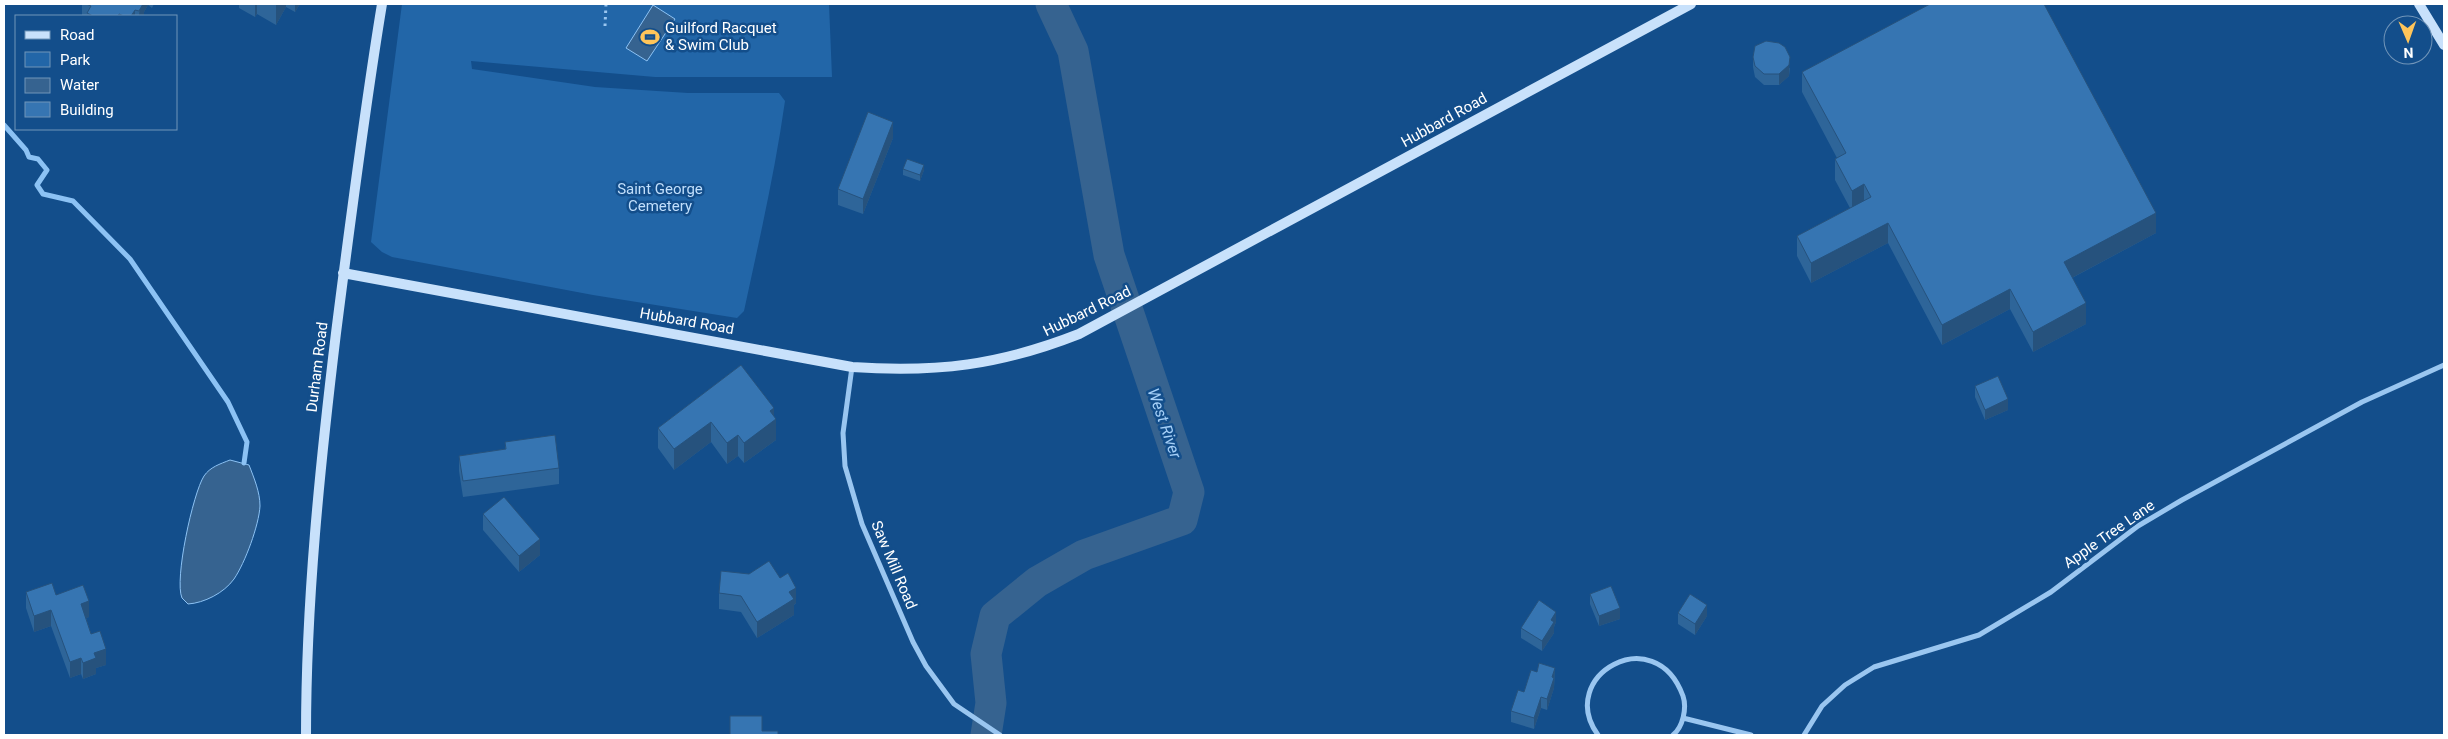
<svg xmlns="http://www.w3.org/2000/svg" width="2448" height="739" viewBox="0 0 2448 739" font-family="Roboto,sans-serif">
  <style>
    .green { fill: #2266a8 }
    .water { fill: #366390; stroke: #8cc2f4 }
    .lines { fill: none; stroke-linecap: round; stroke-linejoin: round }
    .stream { stroke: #8cc2f4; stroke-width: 5 }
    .river { stroke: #366390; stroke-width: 31 }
    .path { stroke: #9ac6f0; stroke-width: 3; stroke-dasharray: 2.5 4; stroke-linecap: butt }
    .street { stroke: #9ac6f0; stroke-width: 5 }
    .secondary { stroke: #c8e1fb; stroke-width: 10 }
    .wall { fill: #2e6599 }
    .shaded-wall { fill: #26527d }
    .building { fill: #3675b2; stroke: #26527d }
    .labels { text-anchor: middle; stroke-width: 5; stroke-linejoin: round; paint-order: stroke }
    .poi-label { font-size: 15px; fill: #fff; stroke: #134e8b; text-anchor: start }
    .street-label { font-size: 15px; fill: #fff; stroke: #134e8b }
    .park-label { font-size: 15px; fill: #c1dffc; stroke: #134e8b }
    .water-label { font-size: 16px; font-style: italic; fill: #a6d0f8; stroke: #134e8b }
  </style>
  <rect width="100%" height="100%" fill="#134e8b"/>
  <path class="green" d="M402 4H829L832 77H655L471 61 472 69 595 87 688 93H779L785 101C775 172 759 241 744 311L737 318 593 295 392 257 382 252 371 242Z"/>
  <path class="water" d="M653 5 675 19 647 61 626 48Z
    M230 460 249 465C254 478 260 492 260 506 259 525 245 563 234 579 224 593 204 603 188 604 186 602 184 600 182 598 174 580 193 493 204 476 210 467 220 464 230 460Z"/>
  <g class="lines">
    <path class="stream" d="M4 125 26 150 29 157 38 159 47 170 37 185 43 194 73 201 130 259 228 402 247 442 244 463"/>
    <path class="river" d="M986 735 991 703 986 654 995 616 1037 582 1084 555 1182 520 1189 492 1109 255 1073 51 1051 4"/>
    <path class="path" d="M605 26 606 4"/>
    <path class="street" d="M852 367 843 433 845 466 862 524 913 642 926 666 954 704 1000 735
      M1683 718 1751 735
      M1598 735C1555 676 1655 619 1683 696 1687 708 1683 727 1673 735
      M1804 735 1822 706 1845 685 1874 667 1979 635 2051 592 2138 526 2182 500 2362 402 2444 365"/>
    <path class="secondary" d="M2419 4 2444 45
      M343 273 852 367C937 373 1000 365 1079 334L1691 4
      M306 735C306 601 320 466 336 333 350 223 364 113 382 4"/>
  </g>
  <path class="wall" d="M82 4H154L152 8 148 5 144 12V16H82Z
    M236 4H300L295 12 286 7 276 25 257 14 255 17 239 8V5Z
    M1753 57 1790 68 1789 76 1779 85H1764L1755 77 1753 67Z
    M1802 72 2156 233 2072 278 2086 324 2033 352 2010 309 1942 345 1888 243 1811 283 1797 256V236L1850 208 1835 180V159L1837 158 1802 92Z
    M893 138 863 214 838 205V189Z
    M903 169 924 170 920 181 903 175Z
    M741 365 774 417 776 440 744 463 738 456 727 464 711 442 674 470 658 448V428Z
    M1975 386 2008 410 1985 420 1975 397Z
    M505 442 559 468V484L463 497 459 471V456L505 449Z
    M483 514 540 555 519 572 483 530Z
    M26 592 56 595 89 617 86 618 91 634 106 665 96 668V674L83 679 81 674 70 678 51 626 34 632 26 608Z
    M719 593 796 603 794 605V615L757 638 741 612 719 609Z
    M1590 594 1620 619 1599 626 1590 604Z
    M1678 613 1707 616 1695 635 1678 624Z
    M1556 622 1554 627V633L1542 651 1521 638V628Z
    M1555 668 1554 688 1547 710 1541 708 1534 729 1511 722V711L1537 672Z"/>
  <path class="shaded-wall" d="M140 4H148V5L144 12V16H139Z
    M255 4H257V14L255 17Z
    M276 4H286V7L276 25Z
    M295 4H300L295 12Z
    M135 10V16H131Z
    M1790 57 1789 76 1779 85V74Z
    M893 122V138L863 214V199Z
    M924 165V170L920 181V175Z
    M1864 184V204L1852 211V191Z
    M2156 213V233L2064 282V262Z
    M1888 223V243L1811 283V263Z
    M2010 289V309L1942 345V325Z
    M2086 303V324L2033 352V332Z
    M2008 399V410L1985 420V410Z
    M774 408V420L776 419V440L744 463V443L770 411Z
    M711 422V442L674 470V449Z
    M738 435V456L727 464V443Z
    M540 539V555L519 572V556Z
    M796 588V603L794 605V615L757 638V622L789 592Z
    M89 601V617L81 620V604Z
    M1707 605V616L1695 635V624Z
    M1620 608V619L1599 626V616Z
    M51 610V626L34 632V616Z
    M1556 612V622L1554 627V633L1542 651V641L1551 620Z
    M106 649V665L96 668V674L83 679V663L94 653Z
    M81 658V674L70 678V662Z
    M1555 668 1554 688 1547 710V699L1552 677Z
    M1541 697V708L1534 729V718Z"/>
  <path class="building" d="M86 4H143L139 11 135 10 131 16H124L119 14 118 16H93L87 13 91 6Z
    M1930 4H2044L2156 213 2064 262 2086 303 2033 332 2010 289 1942 325 1888 223 1811 263 1797 236 1871 197 1864 184 1852 191 1835 159 1846 153 1802 72Z
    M1766 41 1779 43 1785 47 1790 57 1789 65 1779 74H1764L1755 66 1753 57 1755 46Z
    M868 112 893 122 863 199 838 189Z
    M907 159 924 165 920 175 903 169Z
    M741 365 774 408 770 411 776 419 744 443 738 435 727 443 711 422 674 449 658 428Z
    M1998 376 2008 399 1985 410 1975 386Z
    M555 435 559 468 463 481 459 456 506 449 505 442Z
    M504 497 540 539 519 556 483 514Z
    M769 561 780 578 788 573 796 588 789 592 794 599 757 622 741 596 719 593 721 571 749 574Z
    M52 583 56 595 83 585 89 601 81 604 91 634 100 631 106 649 94 653 96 658 83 663 81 658 70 662 51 610 34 616 26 592Z
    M1611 586 1620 608 1599 616 1590 594Z
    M1690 594 1707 605 1695 624 1678 613Z
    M1539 600 1556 612 1551 620 1554 622 1542 641 1521 628Z
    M1539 663 1555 668 1552 677 1554 678 1547 699 1541 697 1534 718 1511 711 1518 690 1524 692 1531 670 1537 672Z
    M730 716H762V731H778V735H730Z"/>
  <defs>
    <g id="stadium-bare" transform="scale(1.5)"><path d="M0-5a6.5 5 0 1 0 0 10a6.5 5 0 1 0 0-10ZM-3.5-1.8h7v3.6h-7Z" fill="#ffc55a" stroke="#134e8b" stroke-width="2.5" paint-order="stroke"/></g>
  </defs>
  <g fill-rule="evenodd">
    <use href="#stadium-bare" x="650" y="37"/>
  </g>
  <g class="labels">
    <g class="poi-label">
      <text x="665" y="33">Guilford Racquet<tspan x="665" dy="17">&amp; Swim Club</tspan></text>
    </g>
    <g class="street-label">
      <text transform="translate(1444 120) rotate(-29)" y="5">Hubbard Road</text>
      <text transform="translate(1087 311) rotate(-26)" y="5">Hubbard Road</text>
      <text transform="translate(687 321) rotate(10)" y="5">Hubbard Road</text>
      <text transform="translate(317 367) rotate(-83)" y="5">Durham Road</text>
      <text transform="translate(2109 534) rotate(-35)" y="5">Apple Tree Lane</text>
      <text transform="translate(894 565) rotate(67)" y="5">Saw Mill Road</text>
    </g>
    <g class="park-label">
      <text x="660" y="194">Saint George<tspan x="660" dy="17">Cemetery</tspan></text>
    </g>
    <g class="water-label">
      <text transform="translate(1165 423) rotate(71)" y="6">West River</text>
    </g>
  </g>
  <rect width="2448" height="739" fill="none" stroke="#ffffff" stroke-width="10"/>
  <rect x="15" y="15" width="162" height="115" fill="#134e8b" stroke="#7195b9"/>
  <rect x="25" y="31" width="25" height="8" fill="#c8e1fb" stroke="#7195b9"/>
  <text x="60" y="40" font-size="15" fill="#ffffff">Road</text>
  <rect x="25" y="52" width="25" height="15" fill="#2266a8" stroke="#7195b9"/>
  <text x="60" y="65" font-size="15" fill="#ffffff">Park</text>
  <rect x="25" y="78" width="25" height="15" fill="#366390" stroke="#7195b9"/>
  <text x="60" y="90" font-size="15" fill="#ffffff">Water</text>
  <rect x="25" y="102" width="25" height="15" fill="#3675b2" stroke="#7195b9"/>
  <text x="60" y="115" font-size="15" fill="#ffffff">Building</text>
  <g transform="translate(2408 40) rotate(178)"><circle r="24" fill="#134e8b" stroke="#7195b9"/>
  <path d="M0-4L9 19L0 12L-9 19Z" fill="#ffc55a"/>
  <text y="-8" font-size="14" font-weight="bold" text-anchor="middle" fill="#ffffff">N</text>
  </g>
</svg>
